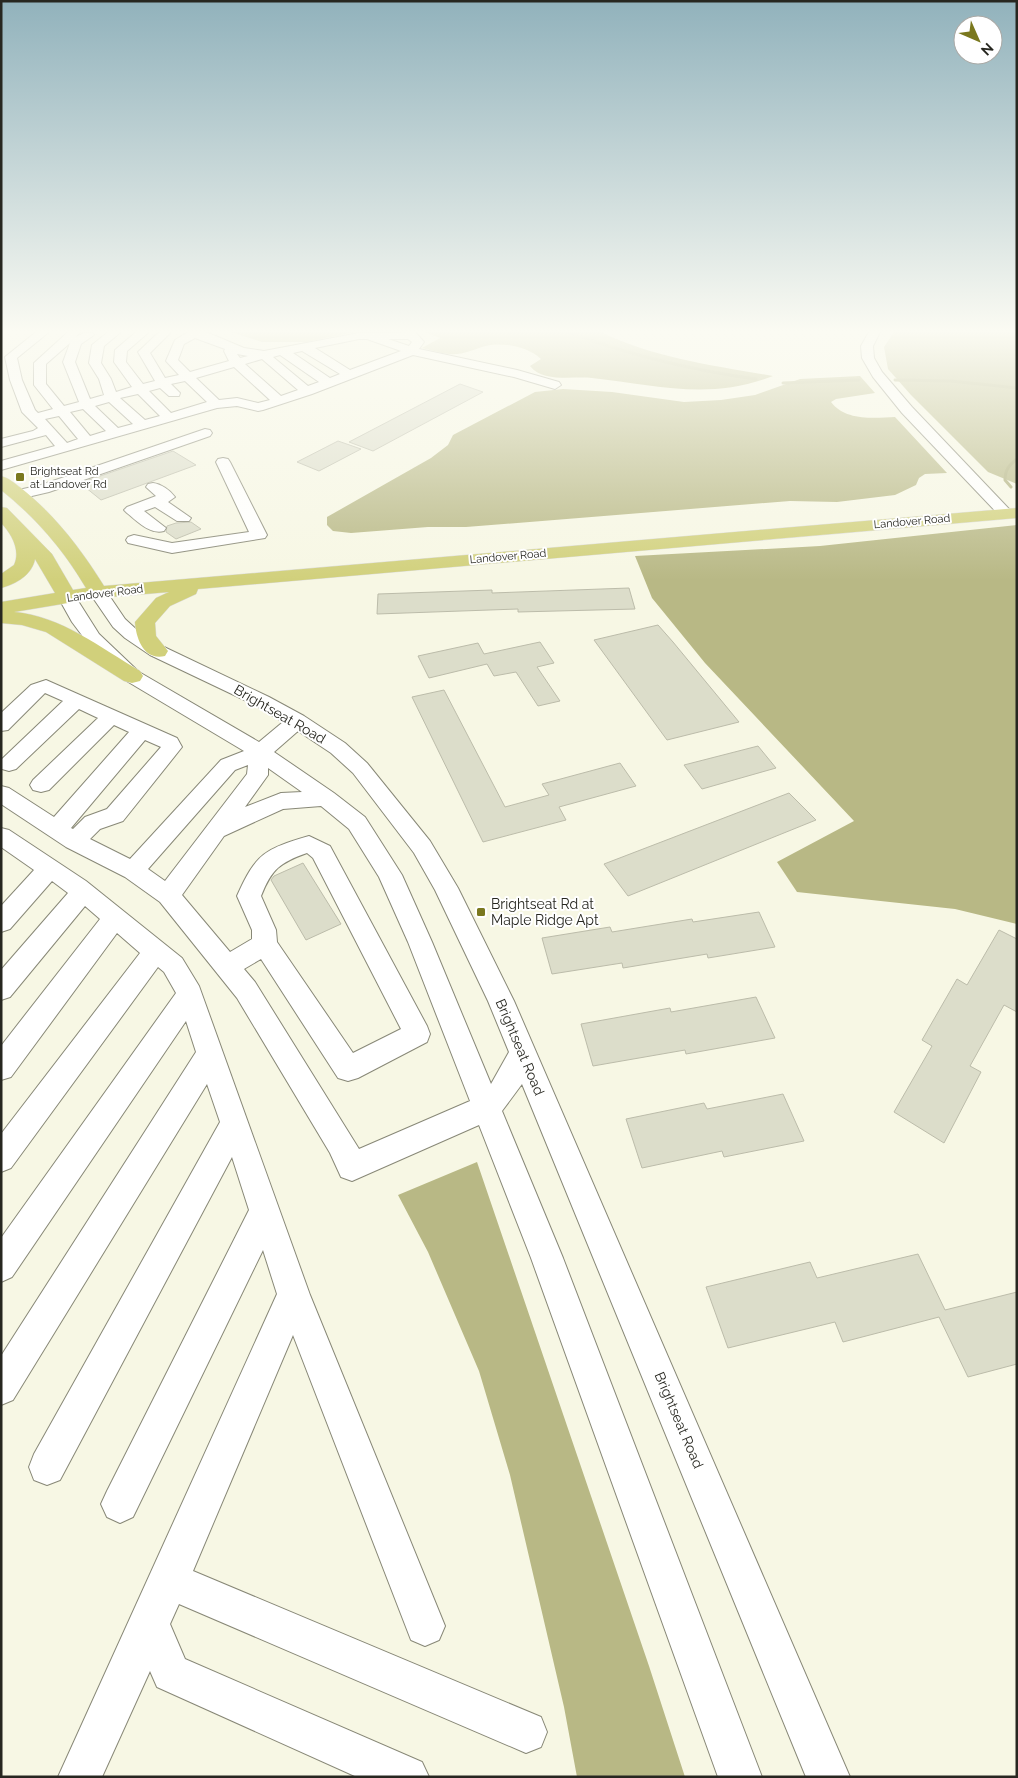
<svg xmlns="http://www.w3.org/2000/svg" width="1018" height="1778" viewBox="0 0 1018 1778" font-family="Raleway,sans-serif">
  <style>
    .forest { fill: #b8b885 }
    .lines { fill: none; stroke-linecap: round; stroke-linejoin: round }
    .stream { stroke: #aeae7b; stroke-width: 3 }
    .building { fill: #dcddca; stroke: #bcbcaa }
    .minor-casing { stroke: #887; stroke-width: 2 }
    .major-casing { stroke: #dcdcdb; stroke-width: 1 }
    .minor { fill: #fff; fill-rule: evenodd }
    .major { fill: #d1d07b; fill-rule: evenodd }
    .poi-dot { fill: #7a781e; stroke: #fff; stroke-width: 2 }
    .labels { text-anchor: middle; stroke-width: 4; stroke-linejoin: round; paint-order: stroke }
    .far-poi-label { font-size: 11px; fill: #272720; stroke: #fff; text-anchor: start }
    .far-street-label { font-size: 11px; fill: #272720; stroke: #fff }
    .street-label { font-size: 14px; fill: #272720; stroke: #fff }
    .poi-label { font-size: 14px; fill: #272720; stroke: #fff; text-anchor: start }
  </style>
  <rect width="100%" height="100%" fill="#f7f7e4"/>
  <path class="forest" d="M231 332H354L307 342H262Z
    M425 332H601C654 358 716 366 773 376 710 401 656 385 592 378 573 376 543 383 530 366L541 359C528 347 508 343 490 345 479 347 468 353 457 354 445 355 434 351 422 348L440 338Z
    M894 332H1017V484L988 472 911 395 888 369 884 347Z
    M860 376 875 393 836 399 831 402C845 421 874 418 895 417L947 473 925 474 919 478 916 485 895 495 837 502 790 501 466 527H428L351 533 333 531 327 525V517L431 458 448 445 453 435 535 392 563 389 612 392 684 402 721 400 755 395 800 379Z
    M1017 525V924L955 909 797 892 777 862 854 821 705 663 652 598 635 556 820 546Z
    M477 1162 649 1666 685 1777H577L564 1707 510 1475 479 1371 428 1252 398 1195Z"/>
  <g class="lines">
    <path class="stream" d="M568 332C629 355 691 370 756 379
      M895 380 951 381 1017 388
      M783 383 859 380
      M1011 487 1005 480C1005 470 1009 465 1017 459"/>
  </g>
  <path class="building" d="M460 384 483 392 373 451 349 442Z
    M338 441 361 449 319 471 297 462Z
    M173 451 196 465 101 500 80 483Z
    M191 522 201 529 176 539 166 532 167 526 176 523Z
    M629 588 635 609 518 612V609L377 614 378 594 492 590V593Z
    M658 625 673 642 739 722 667 740 594 640Z
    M540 642 554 663 537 667 560 701 538 706 516 672 494 676 487 664 429 678 418 656 478 643 484 654Z
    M444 690 505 807 549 795 542 784 620 763 636 786 559 807 566 820 483 842 412 697Z
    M758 746 776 768 702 789 684 765Z
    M789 793 816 820 628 896 604 864Z
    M303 863 341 924 306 940 271 880 274 876Z
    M759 912 775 947 708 958 707 954 623 968 622 963 552 974 542 938 610 927 612 932 692 919 693 922Z
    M999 930 1017 939V1012L1004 1005 970 1066 981 1072 944 1143 894 1112 932 1046 922 1040 957 979 967 985Z
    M756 997 775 1038 686 1054 685 1050 593 1066 581 1024 670 1008 671 1012Z
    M783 1094 804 1141 724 1157 722 1151 642 1168 626 1119 704 1103 707 1109Z
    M918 1254 945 1310 1017 1292V1364L968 1377 939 1317 843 1342 835 1322 728 1348 706 1287 810 1262 817 1278Z"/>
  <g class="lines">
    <g class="minor-casing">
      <path id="minor" d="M36 332H49L17 358 22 380 35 410 38 413 53 409 34 385V363L68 332H80L76 337 84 333H92L94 335 81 344 75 362 90 399 104 395 99 379 89 363 92 345 108 332H121L104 346 101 363 111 379 116 392 132 387 114 362 115 350 136 332H149L127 351 126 362 143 384 155 381 138 352 159 332H171L150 353 165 378 179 375 166 361 175 340 188 332H206L244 348 264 351 359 333 415 332 424 342 419 349 517 370 559 382 561 385 555 389 514 377 413 355 312 394 263 410 258 411 237 406 217 408 1 470V461L55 446 46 435 1 447V439L33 431 38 428 22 412 10 380 5 357ZM195 338 225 349 224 351 229 361 190 372 178 360 184 344ZM359 339H367L401 351 350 370 315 348ZM388 339H408L412 342 409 346ZM70 343 63 362 79 402 64 406 46 384V364ZM302 351 340 374 330 378 293 353ZM237 354 248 356 240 358ZM280 355 319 382 308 386 273 357ZM262 359 298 390 281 396 245 364ZM234 367 270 400 258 403 237 398 219 400 196 378ZM185 381 207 402 171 413 149 391 160 388 169 396H179L180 393 171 384ZM138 394 160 416 145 420 120 398ZM109 402 133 424 118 428 95 406ZM83 409 106 431 90 436 70 412ZM59 416 78 439 67 443 45 419Z
        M869 332H880L873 346 874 358 882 372 912 407 1010 510 1013 513 1010 516H1000L902 413 873 377 862 358 861 346Z
        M205 429 210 430 212 433 210 436 49 492 19 499 14 497 11 494 14 491 41 485Z
        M223 458 228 459 230 462 267 535 265 538 172 553 128 543 126 540 128 537 134 535 172 543 249 532 216 462 218 459Z
        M153 483C161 484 170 490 175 497L168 502 191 518 189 521H177L155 507 144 511 166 528 164 531C150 535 137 521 127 513L124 510 127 507 156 496 146 487 148 484Z
        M98 587 104 588 125 619 137 630 164 647 269 697 304 716 345 743 367 763 430 841 458 888 514 1001 850 1777H806L522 1084 502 1111 563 1258 762 1777H718L531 1258 479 1125 352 1181 341 1177 330 1153 237 998 160 902 125 877 66 847 1 804V786L9 788 54 817 129 732 114 725 49 790 41 792 33 790 30 785 33 780 98 718 79 709 16 769 9 771 2 769V759L63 701 45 693 8 730 1 731V713L31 685 46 680 177 738 182 747 123 821 100 829 90 839 130 859 221 760 244 751 125 680 87 642 72 622 58 597 61 593 67 592 73 593 99 634 139 672 259 742 283 722 255 705 150 655 125 638 113 627 89 592 92 588ZM298 731 331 753 353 773 414 853 435 890 488 1001 509 1052 491 1084 432 942 402 875 365 817 334 793 274 752ZM145 740 161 747 107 809 85 817 73 829 71 828ZM248 765 247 774 165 881 148 869 235 770ZM268 768 302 792 281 793 245 807 268 775ZM321 806 349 829 379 877 408 942 470 1101 359 1149 255 982 244 969 261 959 338 1078 348 1081 358 1078 427 1042 430 1034 427 1026 330 846 309 836C265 849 256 853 237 896L252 930V939L230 952 182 895 224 836 283 809ZM307 853 313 858 401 1029 353 1053 277 942 276 930 261 896C272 869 279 863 307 853Z
        M1 828 9 830 86 881 182 958 199 986 310 1295 445 1626 439 1640 425 1646 411 1640 293 1335 193 1571 541 1717 547 1732 541 1747 526 1753 179 1604 170 1624 185 1659 422 1762 429 1777H357L157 1687 150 1671 102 1777H58L277 1294 263 1250 133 1517 120 1523 107 1517 101 1504 107 1491 249 1210 232 1157 60 1480 47 1485 34 1480 29 1467 34 1454 220 1122 207 1084 13 1400 1 1405V1356L196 1052 186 1021 12 1277 1 1282V1238L176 993 164 972 158 967 11 1168 1 1172V1134L140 953 117 933 11 1077 1 1080V1046L100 919 85 906 10 997 1 1000V970L68 893 52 881 10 929 1 932V906L34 870 1 847Z"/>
    </g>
    <g class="major-casing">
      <path id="major" d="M1 476C9 478 14 483 21 488 55 515 81 549 104 586L1017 508V518L198 589 196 594 170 606 155 623 156 636 168 651 165 656C144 661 136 639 135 622L156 598 169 592 98 598 14 612C61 616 101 648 140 671L143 676 140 681 132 683 124 681 46 632 22 625 1 623V602L55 593 35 559C32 575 16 584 1 588V574L14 565C21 550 11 533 1 523V507L7 508 52 554 73 590 86 588C63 549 36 518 1 490Z"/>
    </g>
    <use href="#minor" class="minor"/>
    <use href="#major" class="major"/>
  </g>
  <linearGradient id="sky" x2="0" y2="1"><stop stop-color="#91b2bc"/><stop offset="0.57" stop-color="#fbfbf3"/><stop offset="1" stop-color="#fbfbf3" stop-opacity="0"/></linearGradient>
  <rect width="1018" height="581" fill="url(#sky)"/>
  <g class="poi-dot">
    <rect x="15" y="472" width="10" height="10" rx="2.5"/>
    <rect x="476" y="907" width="10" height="10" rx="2.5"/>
  </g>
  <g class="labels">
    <g class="far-poi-label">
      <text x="30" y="475">Brightseat Rd<tspan x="30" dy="13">at Landover Rd</tspan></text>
    </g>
    <g class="far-street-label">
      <text transform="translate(912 521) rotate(-5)" y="4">Landover Road</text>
      <text transform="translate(508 556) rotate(-5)" y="4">Landover Road</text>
      <text transform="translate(105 593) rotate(-7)" y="4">Landover Road</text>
    </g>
    <g class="street-label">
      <text transform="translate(280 714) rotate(30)" y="5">Brightseat Road</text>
      <text transform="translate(520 1047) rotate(67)" y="5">Brightseat Road</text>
      <text transform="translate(679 1420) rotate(67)" y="5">Brightseat Road</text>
    </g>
    <g class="poi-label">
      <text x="491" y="909">Brightseat Rd at<tspan x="491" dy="16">Maple Ridge Apt</tspan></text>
    </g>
  </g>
  <rect width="1018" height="1778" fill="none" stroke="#272720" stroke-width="5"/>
  <g transform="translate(978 40) rotate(135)"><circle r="24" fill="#ffffff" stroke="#a9a9a6"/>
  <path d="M0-4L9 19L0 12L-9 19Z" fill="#7a781e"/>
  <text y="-8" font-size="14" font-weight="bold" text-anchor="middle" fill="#272720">N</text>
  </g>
</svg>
